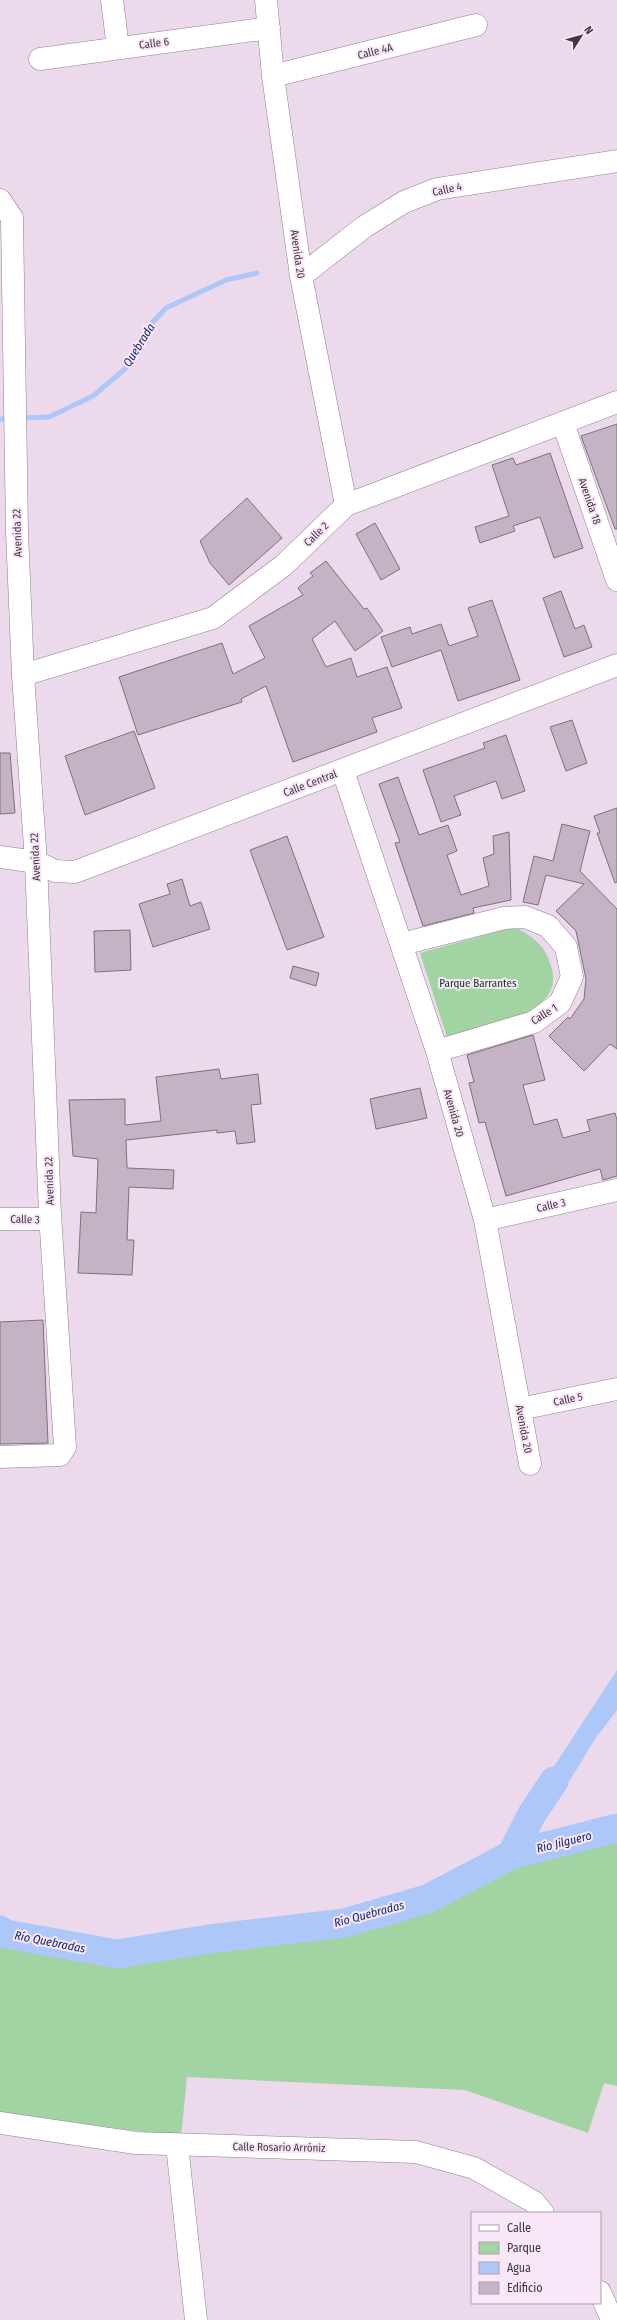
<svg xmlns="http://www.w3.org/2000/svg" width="617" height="2320" viewBox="0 0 617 2320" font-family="'Fira Sans Condensed',sans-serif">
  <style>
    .green { fill: #a1d3a3 }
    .water { fill: #aec7f9 }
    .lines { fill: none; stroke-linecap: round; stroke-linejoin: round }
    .stream { stroke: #aec7f9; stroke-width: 5 }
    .river { stroke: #aec7f9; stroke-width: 29 }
    .building { fill: #c5b3c5; stroke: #806f7f }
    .minor-casing { stroke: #907f8f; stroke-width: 23 }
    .major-casing { stroke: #907f8f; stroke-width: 23 }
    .minor { stroke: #fff; stroke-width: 22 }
    .major { stroke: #fff; stroke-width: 22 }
    .labels { text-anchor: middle; stroke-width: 4; stroke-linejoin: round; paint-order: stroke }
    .street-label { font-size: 11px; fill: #3f383f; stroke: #f9e6f9 }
    .park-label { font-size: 11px; fill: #0d3512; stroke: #f9e6f9 }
    .water-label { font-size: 12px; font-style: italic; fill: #0c286d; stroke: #f9e6f9 }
  </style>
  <rect width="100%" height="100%" fill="#ecd9eb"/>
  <path class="green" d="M515 927C536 939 545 945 552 969 564 1017 480 1028 447 1037L420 953Z
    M617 1828V2086L604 2083 588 2133 465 2090 187 2077 181 2137 0 2112V1930L6 1934 117 1954 209 1939 345 1923 427 1899 511 1855Z"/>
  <path class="water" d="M617 1670V1710L595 1739 553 1808 532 1814 534 1797Z"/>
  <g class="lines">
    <path class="stream" d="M21 418 49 417 93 396 126 368 152 323 166 308 226 280 257 273
      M0 419H11"/>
    <path class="river" d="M511 1855 617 1828
      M0 1930 6 1934 117 1954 209 1939 345 1923 427 1899 511 1855 532 1814 554 1781"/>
  </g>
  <path class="building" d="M617 424V529H615L581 436Z
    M550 453 583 548 554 558 540 517 513 526 515 531 480 543 475 527 509 516 492 465 513 458 516 465Z
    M247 498 282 538 229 585 210 563 200 541Z
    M375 523 400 569 381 580 356 534Z
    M326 561 364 609 367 608 383 631 355 651 335 621 312 639 326 667 351 658 357 677 387 667 402 708 372 718 377 732 293 762 266 686 241 699 242 702 138 735 119 677 222 643 233 674 265 658 249 626 303 595 298 588 313 576 310 573Z
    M561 591 575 629 584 625 592 647 564 657 543 598Z
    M492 600 520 680 458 701 441 650 392 667 381 637 410 627 412 634 441 624 449 646 478 636 468 608Z
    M572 720 587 763 566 771 550 727Z
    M134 731 155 788 85 815 65 756Z
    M506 735 525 791 502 799 496 781 454 796 461 815 441 822 423 770 485 748 483 743Z
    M0 753H10L15 813 0 814Z
    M398 777 419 835 448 825 457 851 447 855 461 895 489 886 483 858 494 854 493 836 509 832 511 900 473 908 474 913 423 926 395 843 400 842 379 784Z
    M617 808V882L615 883 597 833H600L594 816Z
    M562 824 590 831 580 871 617 909V1049L610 1044 584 1071 549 1036 568 1017 570 1019 584 999 586 979 576 931 556 911 584 884 546 875 538 905 523 902 534 856 553 861Z
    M287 836 324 937 287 950 250 850Z
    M182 879 190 906 201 902 210 929 153 947 139 904 170 894 167 884Z
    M130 930 131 970 95 972 94 931Z
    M293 966 319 973 316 986 290 978Z
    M533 1035 545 1080 523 1085 534 1125 557 1119 563 1138 590 1131 587 1120 615 1113 617 1120V1176L603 1180 600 1169 506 1196 485 1122 479 1123 469 1083 474 1082 467 1055Z
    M219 1069 221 1079 258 1074 261 1104 251 1105 255 1142 237 1144 235 1131 217 1133V1130L126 1140 127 1168 174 1170 173 1189 129 1187 127 1240H134L132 1275 78 1273 81 1212 96 1213 98 1159 73 1156 69 1100 125 1099V1125L161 1121 156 1077Z
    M420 1088 427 1118 376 1129 370 1099Z
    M43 1320 48 1443 0 1444V1322Z"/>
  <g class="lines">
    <g class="minor-casing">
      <path id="minor" d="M112 0 118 48
        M266 0 273 76 301 276 346 505
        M40 59 269 28
        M273 76 476 25
        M0 200 12 218 17 532 23 675
        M301 276 364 227 404 202 437 189 617 161
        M563 423 617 580
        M343 771 437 1051 485 1220 530 1464
        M402 944 504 918 525 917 548 926 566 947 572 977 560 1003 534 1022 437 1051
        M0 1219H50
        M485 1220 617 1190
        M520 1409 617 1389
        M0 1457 60 1455 65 1447 50 1214 36 862
        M0 2123 136 2143 416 2152 474 2168 534 2202 543 2213
        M177 2145 196 2320
        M600 2292 612 2320"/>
    </g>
    <g class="major-casing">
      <path id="major" d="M0 857 36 862 55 871 75 872 617 665
        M36 862 23 675 213 618 284 565 346 505 617 402"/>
    </g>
    <use href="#minor" class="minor"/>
    <use href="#major" class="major"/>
  </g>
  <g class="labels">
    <g class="street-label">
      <text transform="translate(154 43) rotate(-7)" y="4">Calle 6</text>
      <text transform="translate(375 51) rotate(-14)" y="4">Calle 4A</text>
      <text transform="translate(447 189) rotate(-12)" y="4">Calle 4</text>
      <text transform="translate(298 254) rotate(82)" y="4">Avenida 20</text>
      <text transform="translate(590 501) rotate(71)" y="4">Avenida 18</text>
      <text transform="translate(17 533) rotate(-92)" y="4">Avenida 22</text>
      <text transform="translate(316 534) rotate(-44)" y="4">Calle 2</text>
      <text transform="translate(310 783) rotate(-21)" y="4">Calle Central</text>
      <text transform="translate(35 857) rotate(-93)" y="4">Avenida 22</text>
      <text transform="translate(544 1014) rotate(-32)" y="4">Calle 1</text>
      <text transform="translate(454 1113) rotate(74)" y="4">Avenida 20</text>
      <text transform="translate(49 1181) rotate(-92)" y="4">Avenida 22</text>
      <text transform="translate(551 1205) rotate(-13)" y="4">Calle 3</text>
      <text transform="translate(25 1219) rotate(1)" y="4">Calle 3</text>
      <text transform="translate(568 1399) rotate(-12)" y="4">Calle 5</text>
      <text transform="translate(524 1429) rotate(79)" y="4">Avenida 20</text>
      <text transform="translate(279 2147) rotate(1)" y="4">Calle Rosario Arróniz</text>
    </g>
    <g class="park-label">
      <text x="478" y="987">Parque Barrantes</text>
    </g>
    <g class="water-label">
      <text transform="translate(139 345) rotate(-58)" y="4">Quebrada</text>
      <text transform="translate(564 1842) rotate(-14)" y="4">Río Jilguero</text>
      <text transform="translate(369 1914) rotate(-15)" y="4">Río Quebradas</text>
      <text transform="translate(50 1942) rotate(11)" y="4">Río Quebradas</text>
    </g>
  </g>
  <rect x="471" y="2212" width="130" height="92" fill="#f9e6f9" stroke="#afa0af"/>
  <rect x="479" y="2225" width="20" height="6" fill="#ffffff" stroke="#afa0af"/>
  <text x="507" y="2232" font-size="12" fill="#3f383f">Calle</text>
  <rect x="479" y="2242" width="20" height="12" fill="#a1d3a3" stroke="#afa0af"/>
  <text x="507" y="2252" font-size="12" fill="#3f383f">Parque</text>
  <rect x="479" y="2262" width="20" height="12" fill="#aec7f9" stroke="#afa0af"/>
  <text x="507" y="2272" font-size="12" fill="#3f383f">Agua</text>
  <rect x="479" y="2282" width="20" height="12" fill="#c5b3c5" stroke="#afa0af"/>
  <text x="507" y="2292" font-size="12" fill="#3f383f">Edificio</text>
  <g transform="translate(581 36) rotate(53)" stroke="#f9e6f9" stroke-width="3" paint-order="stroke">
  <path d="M0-3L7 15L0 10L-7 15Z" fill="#3f383f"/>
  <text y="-6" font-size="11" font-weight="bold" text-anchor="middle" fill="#3f383f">N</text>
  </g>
</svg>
